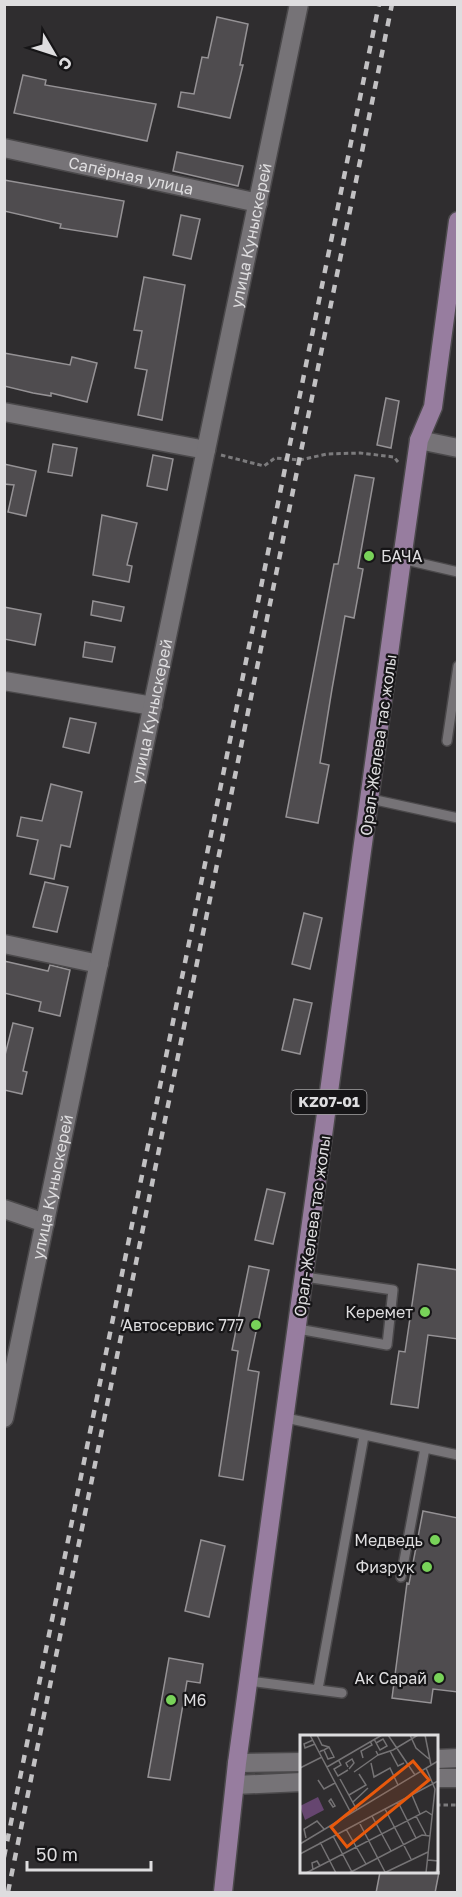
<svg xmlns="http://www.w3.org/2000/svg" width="462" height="1897" viewBox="0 0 462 1897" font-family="'Golos Text',sans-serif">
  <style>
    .building { fill: #4f4c4f; stroke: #959295; stroke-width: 1.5 }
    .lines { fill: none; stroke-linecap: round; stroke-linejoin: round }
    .lane-casing { stroke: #4b494b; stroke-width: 12 }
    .street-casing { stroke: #4b494b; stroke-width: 21 }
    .secondary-casing { stroke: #4b494b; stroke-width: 21 }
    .primary-casing { stroke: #4b494b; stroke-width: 21 }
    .path { stroke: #7c7b7d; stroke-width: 3; stroke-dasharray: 4.5 3; stroke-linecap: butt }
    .lane { stroke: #767377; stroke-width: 9 }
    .street { stroke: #767377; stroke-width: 18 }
    .secondary { stroke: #767377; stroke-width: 18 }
    .primary { stroke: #977d9f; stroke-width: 18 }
    .rail { stroke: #c2c1c3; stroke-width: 4.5; stroke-dasharray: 8 8; stroke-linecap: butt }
    .poi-dot { fill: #78d259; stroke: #161517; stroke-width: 2 }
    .labels { text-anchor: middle; stroke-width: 4.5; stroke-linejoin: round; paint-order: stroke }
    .shield { fill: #161517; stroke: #a2a1a3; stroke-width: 1.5 }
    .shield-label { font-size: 15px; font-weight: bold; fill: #dedddf }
    .street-label { font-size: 16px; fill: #dedddf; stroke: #161517 }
    .poi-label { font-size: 16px; fill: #dedddf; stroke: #161517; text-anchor: end }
    .inset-road { fill: none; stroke: #757375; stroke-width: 1.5 }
    .view { fill: #e8590c; fill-opacity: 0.15; stroke: #e8590c; stroke-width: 3 }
    .inset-edge { fill: none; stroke: #dedddf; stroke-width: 3 }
  </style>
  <rect width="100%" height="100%" fill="#2f2d2f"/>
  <path class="building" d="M217 17 248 24 240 65H243L230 118 178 107 181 92 194 94 202 57 208 58Z
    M23 75 46 80 45 85 156 104 147 141 14 113Z
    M177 152 243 166 238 186 173 171Z
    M4 180 124 201 117 237 60 228 61 224 4 211Z
    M181 215 200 219 191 259 173 255Z
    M144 277 185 285 162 420 138 415 147 370 135 368 142 331 134 330Z
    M4 353 70 365 72 357 97 363 87 402 51 393V396L33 393 4 386Z
    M386 398 399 401 391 448 377 445Z
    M53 444 77 448 72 476 48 472Z
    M153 455 173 459 167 490 147 486Z
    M4 464 36 471 26 516 8 512 14 485 4 484Z
    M355 475 374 478 358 568 363 569 354 618 345 616 332 689 320 763 329 765 318 823 286 817 334 564H338Z
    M102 515 137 523 127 565 132 566 129 582 93 575Z
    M93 601 124 607 121 621 91 615Z
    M4 607 41 614 35 645 4 639Z
    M85 642 115 647 112 662 83 657Z
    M70 718 96 723 89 753 63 747Z
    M51 784 82 792 70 847 61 845 54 879 30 874 38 840 17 836 21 817 42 821Z
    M45 882 68 887 57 932 33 927Z
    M304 913 322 918 310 969 292 964Z
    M4 961 48 971 50 965 70 970 60 1016 39 1011 41 1002 4 993Z
    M294 999 312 1003 300 1054 282 1050Z
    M13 1023 33 1028 23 1071 27 1072 22 1094 4 1090V1059Z
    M267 1189 285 1193 273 1244 255 1240Z
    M418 1264 458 1270V1339L428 1335 418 1408 391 1404 399 1351 405 1352Z
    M249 1266 269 1270 248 1370 259 1372 243 1480 219 1476 238 1351 232 1350Z
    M423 1511 458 1518V1692L433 1689 431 1703 392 1698 407 1583 409 1584Z
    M201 1540 225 1546 209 1617 185 1611Z
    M169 1658 203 1664 200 1683 187 1681 170 1780 148 1777Z
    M380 1872H439L435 1893H376Z"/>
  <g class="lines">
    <g class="lane-casing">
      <path id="lane" d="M402 559 458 572
        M447 741 458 666
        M371 799 458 818
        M298 1329 387 1345 393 1290 305 1277
        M286 1418 458 1455
        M401 1577 425 1448
        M249 1681 342 1693
        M318 1689 364 1436"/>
    </g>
    <g class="street-casing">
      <g id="street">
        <path id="s1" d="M4 148 258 203"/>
        <path d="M4 412 206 450"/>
        <path d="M419 440 458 448"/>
        <path d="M4 681 153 706"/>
        <path d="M4 944 99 964"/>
        <path d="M4 1209 45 1223"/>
        <path id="s2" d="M4 1418 299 4"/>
      </g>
    </g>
    <g class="secondary-casing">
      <path id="secondary" d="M436 1759 458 1758
        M237 1763 302 1762
        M436 1778H458
        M235 1785 302 1782"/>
    </g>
    <g class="primary-casing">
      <path id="primary" d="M223 1892 237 1763 402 559 419 440 433 407 458 221"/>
    </g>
    <path class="path" d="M221 455 264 466 275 458 300 460 327 454 360 453 394 457 398 462
      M436 1805H458"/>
    <use href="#lane" class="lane"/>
    <use href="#street" class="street"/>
    <use href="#secondary" class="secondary"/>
    <use href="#primary" class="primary"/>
    <path class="rail" d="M4 1857 379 4
      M8 1892 392 4"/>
  </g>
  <g class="poi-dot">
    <circle cx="369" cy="556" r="6"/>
    <circle cx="425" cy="1312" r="6"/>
    <circle cx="256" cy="1325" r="6"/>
    <circle cx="435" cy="1540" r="6"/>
    <circle cx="427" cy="1567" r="6"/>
    <circle cx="439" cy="1678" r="6"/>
    <circle cx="171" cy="1700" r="6"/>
  </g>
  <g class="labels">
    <rect class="shield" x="291.5" y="1090" width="75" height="24" rx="4.5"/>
    <g class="shield-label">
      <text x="329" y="1107">KZ07-01</text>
    </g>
    <g class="street-label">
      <text dy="6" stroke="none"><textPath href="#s1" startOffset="130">Сапёрная улица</textPath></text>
      <text dy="6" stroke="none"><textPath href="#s2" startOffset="1208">улица Куныскерей</textPath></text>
      <text dy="6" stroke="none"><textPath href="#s2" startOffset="722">улица Куныскерей</textPath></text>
      <text transform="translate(378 745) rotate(-82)" y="6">Орал-Желева тас жолы</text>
      <text dy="6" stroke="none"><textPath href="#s2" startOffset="236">улица Куныскерей</textPath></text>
      <text transform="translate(312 1226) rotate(-82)" y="6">Орал-Желева тас жолы</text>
    </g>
    <g class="poi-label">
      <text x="381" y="562" text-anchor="start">БАЧА</text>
      <text x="413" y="1318">Керемет</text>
      <text x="244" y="1331">Автосервис 777</text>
      <text x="423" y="1546">Медведь</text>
      <text x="415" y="1573">Физрук</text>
      <text x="427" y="1684">Ак Сарай</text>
      <text x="183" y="1706" text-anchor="start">М6</text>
    </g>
  </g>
  <g transform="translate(300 1735)">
    <rect width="138" height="138" fill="#2f2d2f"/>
    <path d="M18 62 24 75 5 85 0 71Z" fill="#664670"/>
    <path class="inset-road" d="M10 0 51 78M17 0 22 10 29 12M88 0 115 40M110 0 116 13 129 24M125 0 131 30M74 4 80 15 87 11 83 4 76 8M13 5 4 9 5 13 15 9M76 16 78 20 93 15 118 0M90 16 98 31 104 28M20 17 21 16 24 15 29 12 34 22 28 24 24 15M63 23 61 16 72 10 70 6M39 26 41 30 34 34 38 41 48 35M71 28 74 42 90 33 98 50M27 32 82 0M48 32 46 28 52 24 54 28 49 34M0 33 22 22M126 33 135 54 126 138M54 37 78 20M40 44 57 75M18 45 24 54 35 48M49 60 66 50 59 39M112 60 120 79M31 64 35 71 33 72 29 66ZM53 67 68 53M98 67 116 103M85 74 111 124M72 81 91 116M116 81 126 100M59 87 85 137M46 94 66 129M33 101 52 137M6 103 4 94 17 86 24 94M20 107 36 138M0 109 138 26M0 119 138 46M128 125 138 126 136 138M13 135 12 128 17 126 20 131M6 138 126 76 132 80M49 138 122 100 130 101M84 138 128 117"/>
    <path class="view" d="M113 26 129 45 47 112 31 92Z"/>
    <rect width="138" height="138" class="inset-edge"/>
  </g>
  <rect width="462" height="1897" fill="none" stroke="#dedddf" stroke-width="12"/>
  <g transform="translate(54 54) rotate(129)" stroke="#161517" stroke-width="4.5" paint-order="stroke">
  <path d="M0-4.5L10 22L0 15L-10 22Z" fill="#dedddf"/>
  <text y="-9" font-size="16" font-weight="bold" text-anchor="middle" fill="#dedddf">С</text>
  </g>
  <path d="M27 1861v9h124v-9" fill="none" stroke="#dedddf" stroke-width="3"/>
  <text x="36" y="1861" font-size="18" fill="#dedddf" stroke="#161517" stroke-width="4.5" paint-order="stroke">50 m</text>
</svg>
